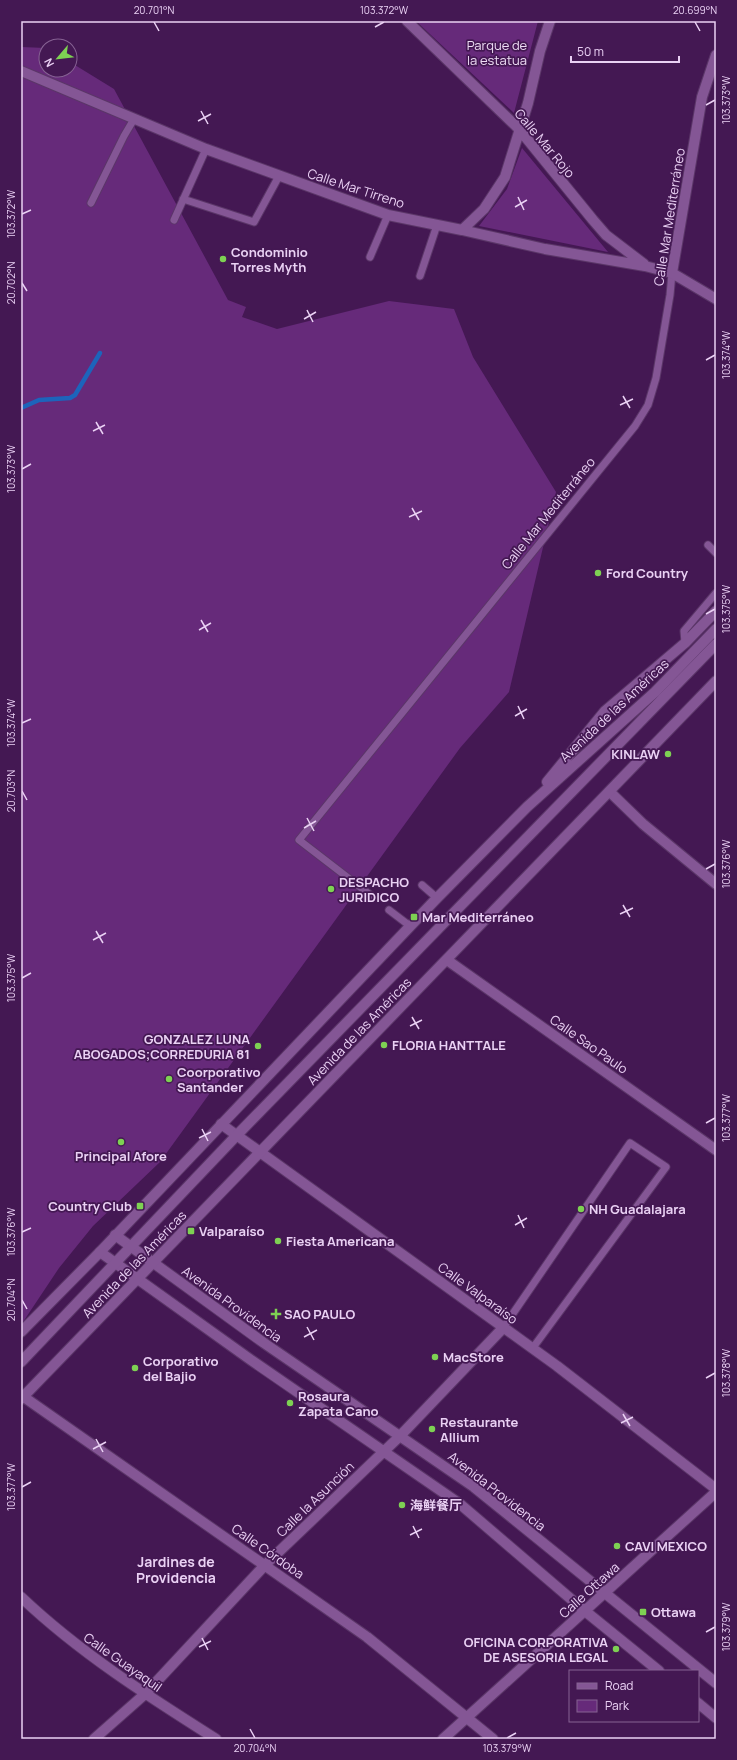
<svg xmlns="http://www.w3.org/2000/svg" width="737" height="1760" viewBox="0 0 737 1760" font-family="Manrope,'Noto Sans SC',sans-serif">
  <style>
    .green { fill: #662a7a }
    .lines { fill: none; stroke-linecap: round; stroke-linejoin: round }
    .stream { stroke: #1d64bb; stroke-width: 4.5 }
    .lane-casing { stroke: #5b3668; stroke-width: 9 }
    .street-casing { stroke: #5b3668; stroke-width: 12 }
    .secondary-casing { stroke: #5b3668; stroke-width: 12 }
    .lane { stroke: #845695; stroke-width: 7 }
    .street { stroke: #845695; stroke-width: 10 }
    .secondary { stroke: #845695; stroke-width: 10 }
    .ticks { fill: none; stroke: #ead1f4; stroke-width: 1.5 }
    .poi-dot { fill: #7ed153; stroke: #441853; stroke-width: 1.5 }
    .labels { text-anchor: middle; stroke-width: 3.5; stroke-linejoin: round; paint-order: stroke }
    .park-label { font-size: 13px; fill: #eeddf5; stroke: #441853 }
    .street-label { font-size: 13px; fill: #ead1f4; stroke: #441853 }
    .poi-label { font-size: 13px; font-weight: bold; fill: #ead1f4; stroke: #441853; text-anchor: start }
    .neighbourhood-label { font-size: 14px; font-weight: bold; fill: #ead1f4; stroke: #441853 }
    .neatline { fill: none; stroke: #ead1f4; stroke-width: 1.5 }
    .ticks-label { font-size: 10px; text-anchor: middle; fill: #ead1f4 }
  </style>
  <rect width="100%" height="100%" fill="#441853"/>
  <path class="green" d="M416 21H538L514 113Z
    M21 47 46 48V70H70V62L114 89 228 300 246 307 242 317 277 329 389 301 454 309 473 357 556 492 509 692 460 748 160 1162 93 1226 59 1268 21 1325Z
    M522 148 608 252 479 226 507 189Z"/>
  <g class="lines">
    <path class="stream" d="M21 408 39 400 70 398 75 395 100 353"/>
    <g class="lane-casing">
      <path id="lane" d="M183 199 254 222 279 176
        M91 203 124 136 134 119
        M174 220 206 149
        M370 257 388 215
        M420 276 437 225
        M708 545 716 553
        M685 643 684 631 716 593
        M422 885 437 898
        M373 897 299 840 635 426 648 405 656 378 670 295 672 273
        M389 910 410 926
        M503 1328 630 1143 666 1167 532 1349"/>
    </g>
    <g class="street-casing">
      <path id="street" d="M407 21 519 129 593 220 606 235 644 264
        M21 71 206 149 388 215 462 230 545 249 645 266 672 273 716 299
        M462 230 484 209 505 177 528 103 540 51 550 21
        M672 273 702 97 716 55
        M610 792 643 824 716 884
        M447 960 716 1150
        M221 1124 557 1366 716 1489
        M115 1235 264 1343 474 1487 716 1683
        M100 1252 251 1360 460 1504 585 1611 659 1671
        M21 1395 367 1637 493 1739
        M21 1597C80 1653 148 1696 216 1739
        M698 1703 716 1718
        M94 1739 145 1694 265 1565 400 1436 503 1328
        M443 1739 716 1492"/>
    </g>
    <g class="secondary-casing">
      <path id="secondary" d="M547 782 605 711 685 643 716 611
        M21 1332 100 1252 437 898 527 807 655 692 716 629
        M21 1362 237 1135 716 644
        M21 1399 716 681"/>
    </g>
    <use href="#lane" class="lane"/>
    <use href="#street" class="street"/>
    <use href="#secondary" class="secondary"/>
  </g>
  <path class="ticks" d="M154 22 159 31M695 22 700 31M375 27 384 22M706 105 715 100M201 111 208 124M198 121 211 114M518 197 524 210M515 207 527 200M22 214 31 210M22 283 27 291M307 310 313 322M304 319 316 312M706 360 715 355M623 396 630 408M620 405 633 399M96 422 103 434M93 431 105 425M22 469 31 464M412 508 419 520M409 517 422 511M706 614 715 609M201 620 208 632M199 630 211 623M518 706 524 719M515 716 527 709M22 723 31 719M22 791 27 800M307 818 314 831M304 828 316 821M706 869 715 864M623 905 630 917M620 914 633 908M96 931 103 943M93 940 106 933M22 978 31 973M412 1017 419 1029M410 1026 422 1020M706 1123 715 1118M202 1129 208 1141M199 1138 211 1132M518 1215 524 1228M515 1225 527 1218M22 1232 31 1228M22 1300 27 1309M307 1327 314 1340M304 1337 317 1330M706 1378 715 1373M623 1414 630 1426M621 1423 633 1417M96 1439 103 1452M93 1449 106 1442M22 1487 31 1482M413 1526 419 1538M410 1535 422 1529M706 1632 715 1627M202 1638 208 1650M199 1647 211 1641M250 1729 255 1738M507 1738 516 1733"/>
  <g class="poi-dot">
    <circle cx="223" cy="259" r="4"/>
    <circle cx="598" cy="573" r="4"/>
    <circle cx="668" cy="754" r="4"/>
    <circle cx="331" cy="889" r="4"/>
    <rect x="410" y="913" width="8" height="8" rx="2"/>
    <circle cx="384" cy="1045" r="4"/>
    <circle cx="258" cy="1046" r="4"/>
    <circle cx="169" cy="1079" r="4"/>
    <circle cx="121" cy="1142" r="4"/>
    <rect x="136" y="1202" width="8" height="8" rx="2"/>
    <circle cx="581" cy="1209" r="4"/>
    <rect x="187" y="1227" width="8" height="8" rx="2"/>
    <circle cx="278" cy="1241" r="4"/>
    <path d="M274 1308h4v4h4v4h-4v4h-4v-4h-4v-4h4z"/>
    <circle cx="435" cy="1357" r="4"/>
    <circle cx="135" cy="1368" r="4"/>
    <circle cx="290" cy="1403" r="4"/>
    <circle cx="432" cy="1429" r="4"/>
    <circle cx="402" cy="1505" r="4"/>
    <circle cx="617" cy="1546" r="4"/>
    <rect x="639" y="1608" width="8" height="8" rx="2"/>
    <circle cx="616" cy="1649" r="4"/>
  </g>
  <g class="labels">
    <g class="park-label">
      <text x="497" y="50">Parque de<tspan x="497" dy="15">la estatua</tspan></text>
    </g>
    <g class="street-label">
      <text transform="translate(545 143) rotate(50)" y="5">Calle Mar Rojo</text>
      <text transform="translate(356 188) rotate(18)" y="5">Calle Mar Tirreno</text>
      <text transform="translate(669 217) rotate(-81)" y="5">Calle Mar Mediterráneo</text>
      <text transform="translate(548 513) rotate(-51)" y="5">Calle Mar Mediterráneo</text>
      <text transform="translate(614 710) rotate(-43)" y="5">Avenida de las Américas</text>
      <text transform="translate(359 1031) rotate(-46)" y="5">Avenida de las Américas</text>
      <text transform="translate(589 1044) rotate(35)" y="5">Calle Sao Paulo</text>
      <text transform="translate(134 1264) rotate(-46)" y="5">Avenida de las Américas</text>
      <text transform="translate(478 1293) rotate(36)" y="5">Calle Valparaíso</text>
      <text transform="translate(232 1304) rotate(36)" y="5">Avenida Providencia</text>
      <text transform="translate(497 1491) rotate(38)" y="5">Avenida Providencia</text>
      <text transform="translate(315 1499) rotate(-44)" y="5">Calle la Asunción</text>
      <text transform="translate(268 1551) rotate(35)" y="5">Calle Córdoba</text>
      <text transform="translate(589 1590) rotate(-42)" y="5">Calle Ottawa</text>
      <text transform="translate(123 1662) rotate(35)" y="5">Calle Guayaquil</text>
    </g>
    <g class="poi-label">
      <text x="231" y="257">Condominio<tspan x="231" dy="15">Torres Myth</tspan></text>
      <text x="606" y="578">Ford Country</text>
      <text x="660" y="759" text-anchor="end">KINLAW</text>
      <text x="339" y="887">DESPACHO<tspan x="339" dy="15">JURIDICO</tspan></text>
      <text x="422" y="922">Mar Mediterráneo</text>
      <text x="250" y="1044" text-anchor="end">GONZALEZ LUNA<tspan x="250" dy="15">ABOGADOS;CORREDURIA 81</tspan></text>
      <text x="392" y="1050">FLORIA HANTTALE</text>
      <text x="177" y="1077">Coorporativo<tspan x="177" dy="15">Santander</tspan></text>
      <text x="121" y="1161" text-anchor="middle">Principal Afore</text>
      <text x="132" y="1211" text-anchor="end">Country Club</text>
      <text x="589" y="1214">NH Guadalajara</text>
      <text x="199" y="1236">Valparaíso</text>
      <text x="286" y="1246">Fiesta Americana</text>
      <text x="284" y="1319">SAO PAULO</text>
      <text x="443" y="1362">MacStore</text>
      <text x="143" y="1366">Corporativo<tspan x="143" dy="15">del Bajio</tspan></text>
      <text x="298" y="1401">Rosaura<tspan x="298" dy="15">Zapata Cano</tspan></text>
      <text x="440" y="1427">Restaurante<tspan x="440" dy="15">Allium</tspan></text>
      <text x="410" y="1510">海鲜餐厅</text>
      <text x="625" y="1551">CAVI MEXICO</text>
      <text x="651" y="1617">Ottawa</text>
      <text x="608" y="1647" text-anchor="end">OFICINA CORPORATIVA<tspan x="608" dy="15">DE ASESORIA LEGAL</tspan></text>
    </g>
    <g class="neighbourhood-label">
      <text x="176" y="1567">Jardines de<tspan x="176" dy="16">Providencia</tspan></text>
    </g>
  </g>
  <rect width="737" height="1760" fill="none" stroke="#441853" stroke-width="44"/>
  <rect x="569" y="1670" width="130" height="52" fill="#441853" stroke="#866293"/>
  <rect x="577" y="1683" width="20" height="6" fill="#845695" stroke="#866293"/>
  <text x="605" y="1690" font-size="12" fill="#ead1f4">Road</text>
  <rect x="577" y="1700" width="20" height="12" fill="#662a7a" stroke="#866293"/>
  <text x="605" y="1710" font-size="12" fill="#ead1f4">Park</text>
  <g transform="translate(58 58) rotate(242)"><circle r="19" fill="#441853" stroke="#866293"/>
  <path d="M0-3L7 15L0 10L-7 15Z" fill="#7ed153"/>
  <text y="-6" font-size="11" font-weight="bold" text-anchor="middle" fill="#ead1f4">N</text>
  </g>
  <path d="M571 56v6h108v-6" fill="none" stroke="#ead1f4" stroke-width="2"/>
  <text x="577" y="56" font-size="12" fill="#ead1f4" stroke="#441853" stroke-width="3" paint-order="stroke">50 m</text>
  <rect x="22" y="22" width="693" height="1716" class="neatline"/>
  <g class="ticks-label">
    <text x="154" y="14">20.701°N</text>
    <text x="384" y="14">103.372°W</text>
    <text x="695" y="14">20.699°N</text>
    <text transform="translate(726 100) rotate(-90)" y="4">103.373°W</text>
    <text transform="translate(11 214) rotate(-90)" y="4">103.372°W</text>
    <text transform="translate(11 283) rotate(-90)" y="4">20.702°N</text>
    <text transform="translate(726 355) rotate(-90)" y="4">103.374°W</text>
    <text transform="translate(11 469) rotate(-90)" y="4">103.373°W</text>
    <text transform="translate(726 609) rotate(-90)" y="4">103.375°W</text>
    <text transform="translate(11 723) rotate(-90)" y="4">103.374°W</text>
    <text transform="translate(11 791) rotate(-90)" y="4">20.703°N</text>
    <text transform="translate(726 864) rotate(-90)" y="4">103.376°W</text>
    <text transform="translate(11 978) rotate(-90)" y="4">103.375°W</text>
    <text transform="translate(726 1118) rotate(-90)" y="4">103.377°W</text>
    <text transform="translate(11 1232) rotate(-90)" y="4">103.376°W</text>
    <text transform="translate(11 1300) rotate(-90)" y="4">20.704°N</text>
    <text transform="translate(726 1373) rotate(-90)" y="4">103.378°W</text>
    <text transform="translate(11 1487) rotate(-90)" y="4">103.377°W</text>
    <text transform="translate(726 1627) rotate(-90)" y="4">103.379°W</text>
    <text x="255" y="1752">20.704°N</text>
    <text x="507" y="1752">103.379°W</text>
  </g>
</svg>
